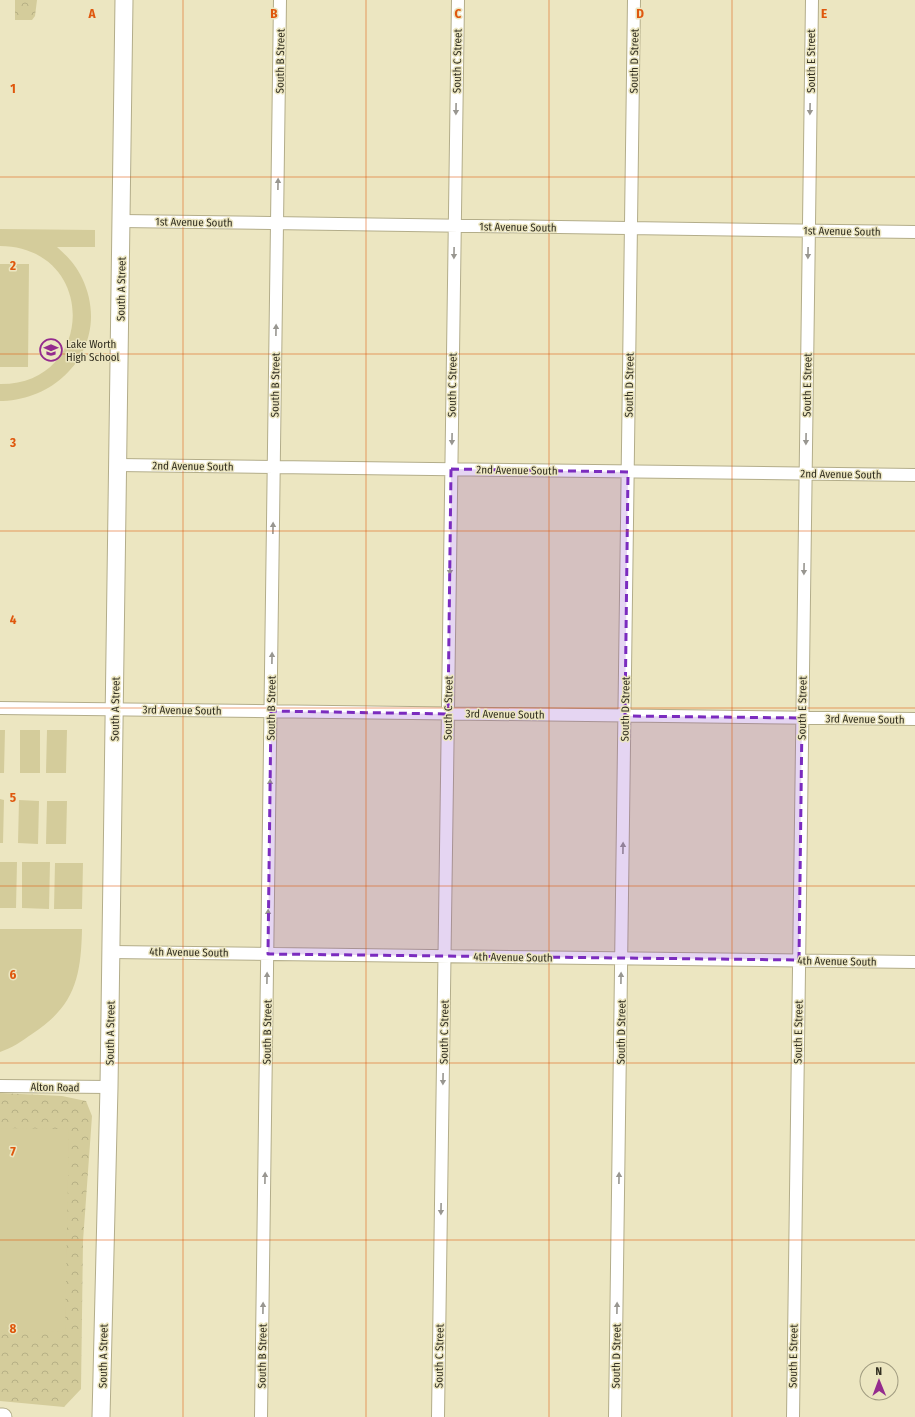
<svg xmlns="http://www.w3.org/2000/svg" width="915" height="1417" viewBox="0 0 915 1417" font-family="'Fira Sans Condensed',sans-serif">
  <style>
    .park { fill: url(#park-crowns) }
    .pitch { fill: #d4cc9b }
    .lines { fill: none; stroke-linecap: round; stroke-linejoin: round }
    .street-casing { stroke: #b3ad8a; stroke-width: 14 }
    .secondary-casing { stroke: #b3ad8a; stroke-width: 19 }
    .street { stroke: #fff; stroke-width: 12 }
    .secondary { stroke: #fff; stroke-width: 17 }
    .oneway { fill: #989690 }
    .marked { fill: #7b2cbf; fill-opacity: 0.2; stroke: #7b2cbf; stroke-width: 3; stroke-dasharray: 8 5; stroke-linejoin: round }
    .grid { fill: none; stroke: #df570d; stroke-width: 1; stroke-opacity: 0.55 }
    .labels { text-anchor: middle; stroke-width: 3; stroke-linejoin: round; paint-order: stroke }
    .street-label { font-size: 11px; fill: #312e20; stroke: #ece6c1 }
    .poi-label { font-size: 11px; fill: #312e20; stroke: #ece6c1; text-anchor: start }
    .grid-label { font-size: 13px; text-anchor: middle; font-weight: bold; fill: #df570d; stroke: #ece6c1; stroke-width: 3; stroke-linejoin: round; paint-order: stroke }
  </style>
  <defs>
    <pattern id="park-crowns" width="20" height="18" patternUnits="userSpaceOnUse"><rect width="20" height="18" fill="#d4cc9b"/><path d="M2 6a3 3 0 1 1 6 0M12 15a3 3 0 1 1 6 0" fill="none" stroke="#b6b085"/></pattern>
  </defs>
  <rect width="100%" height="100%" fill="#ece6c1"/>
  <path class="park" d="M15 0H37L35 16 32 20H15Z
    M0 1093 62 1096 86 1101 92 1116 83 1241 81 1389 64 1407 0 1401Z"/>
  <path class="pitch" d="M0 229 95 230V247H57C67 256 76 265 82 278 111 339 66 398 3 401H0V384C96 385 98 247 0 246Z
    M0 264H29L28 367H0Z
    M0 730H5L4 773H0Z
    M20 730H40V773H20Z
    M47 730H67L66 773H46Z
    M0 799 4 800 3 843H0Z
    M19 800 39 801 38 844 18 843Z
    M47 801H67L66 844H46Z
    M0 862H17L16 908H0Z
    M22 862H50L49 909 22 908Z
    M55 863H83L82 909H54Z
    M0 929H82C81 977 75 1006 32 1034 22 1041 12 1048 0 1052Z
    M0 1128 69 1129 65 1332 0 1331Z"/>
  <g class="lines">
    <g class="street-casing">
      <path id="street" d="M122 221 915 232
        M118 465 915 475
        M0 708 915 719
        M111 952 915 962
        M0 1086 109 1087
        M261 1417 280 0
        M438 1417 458 0
        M615 1417 634 0
        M793 1417 812 0"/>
    </g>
    <g class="secondary-casing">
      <path id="secondary" d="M0 1417H3
        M101 1417 109 1087 124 0"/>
    </g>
    <use href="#street" class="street"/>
    <use href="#secondary" class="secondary"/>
  </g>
  <defs><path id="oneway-solid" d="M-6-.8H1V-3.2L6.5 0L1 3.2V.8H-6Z"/></defs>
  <g class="oneway">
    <use href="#oneway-solid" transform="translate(456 109) rotate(91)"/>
    <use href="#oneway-solid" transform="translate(810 109) rotate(91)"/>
    <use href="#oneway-solid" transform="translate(278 184) rotate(-89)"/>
    <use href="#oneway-solid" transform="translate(454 253) rotate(91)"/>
    <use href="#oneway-solid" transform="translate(808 253) rotate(91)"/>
    <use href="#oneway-solid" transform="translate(276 330) rotate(-89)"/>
    <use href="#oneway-solid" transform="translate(452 439) rotate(91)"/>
    <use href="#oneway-solid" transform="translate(806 439) rotate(91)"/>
    <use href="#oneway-solid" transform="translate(273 528) rotate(-89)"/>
    <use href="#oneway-solid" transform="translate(450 569) rotate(91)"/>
    <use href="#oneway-solid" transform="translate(804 569) rotate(91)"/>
    <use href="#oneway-solid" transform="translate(272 658) rotate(-89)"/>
    <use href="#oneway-solid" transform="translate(270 785) rotate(-89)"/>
    <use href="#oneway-solid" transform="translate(623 848) rotate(-89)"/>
    <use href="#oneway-solid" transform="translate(268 915) rotate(-89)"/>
    <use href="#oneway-solid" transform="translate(267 978) rotate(-89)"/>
    <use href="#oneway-solid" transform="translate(621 978) rotate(-89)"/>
    <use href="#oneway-solid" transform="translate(443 1079) rotate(91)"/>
    <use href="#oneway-solid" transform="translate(265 1178) rotate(-89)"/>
    <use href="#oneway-solid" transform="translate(619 1178) rotate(-89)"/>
    <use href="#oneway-solid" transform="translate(441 1209) rotate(91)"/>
    <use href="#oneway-solid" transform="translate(263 1308) rotate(-89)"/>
    <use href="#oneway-solid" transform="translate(617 1308) rotate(-89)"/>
  </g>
  <path class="marked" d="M451 469 628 472 625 716 802 718 799 960 268 954 271 711 448 714Z"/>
  <path class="grid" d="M183 0V1417M366 0V1417M549 0V1417M732 0V1417M0 177H915M0 354H915M0 531H915M0 708H915M0 886H915M0 1063H915M0 1240H915"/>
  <defs>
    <g id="school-ring" transform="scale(1.15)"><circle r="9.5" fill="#ece6c1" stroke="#942b8e" stroke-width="1.5"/><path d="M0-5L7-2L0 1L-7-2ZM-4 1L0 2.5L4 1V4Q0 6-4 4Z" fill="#942b8e"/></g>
  </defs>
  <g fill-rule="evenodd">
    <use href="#school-ring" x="51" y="350"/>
  </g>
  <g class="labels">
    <g class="street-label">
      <text transform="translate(280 61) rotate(-89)" y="4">South B Street</text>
      <text transform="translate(457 61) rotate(-89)" y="4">South C Street</text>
      <text transform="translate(634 61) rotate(-89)" y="4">South D Street</text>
      <text transform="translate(811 61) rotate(-90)" y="4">South E Street</text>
      <text transform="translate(194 222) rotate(1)" y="4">1st Avenue South</text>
      <text transform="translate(518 227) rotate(1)" y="4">1st Avenue South</text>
      <text transform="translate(842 231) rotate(1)" y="4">1st Avenue South</text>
      <text transform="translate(121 289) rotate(-89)" y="4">South A Street</text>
      <text transform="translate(275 385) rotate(-89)" y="4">South B Street</text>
      <text transform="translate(452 385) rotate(-89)" y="4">South C Street</text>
      <text transform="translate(629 385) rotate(-89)" y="4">South D Street</text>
      <text transform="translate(807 385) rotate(-89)" y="4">South E Street</text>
      <text transform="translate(193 466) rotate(1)" y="4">2nd Avenue South</text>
      <text transform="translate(517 470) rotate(1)" y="4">2nd Avenue South</text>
      <text transform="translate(841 474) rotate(1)" y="4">2nd Avenue South</text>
      <text transform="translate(271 708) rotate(-89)" y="4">South B Street</text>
      <text transform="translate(448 708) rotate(-89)" y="4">South C Street</text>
      <text transform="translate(802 708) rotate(-89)" y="4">South E Street</text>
      <text transform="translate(115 709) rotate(-89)" y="4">South A Street</text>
      <text transform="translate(625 709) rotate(-89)" y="4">South D Street</text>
      <text transform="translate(182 710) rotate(1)" y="4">3rd Avenue South</text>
      <text transform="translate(505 714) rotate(1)" y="4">3rd Avenue South</text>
      <text transform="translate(865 719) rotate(1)" y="4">3rd Avenue South</text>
      <text transform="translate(189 952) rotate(1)" y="4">4th Avenue South</text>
      <text transform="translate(513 957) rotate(1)" y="4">4th Avenue South</text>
      <text transform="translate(837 961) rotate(1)" y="4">4th Avenue South</text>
      <text transform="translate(267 1032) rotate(-89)" y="4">South B Street</text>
      <text transform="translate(444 1032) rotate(-89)" y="4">South C Street</text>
      <text transform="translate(621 1032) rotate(-89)" y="4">South D Street</text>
      <text transform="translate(798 1032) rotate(-89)" y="4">South E Street</text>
      <text transform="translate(110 1033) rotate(-89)" y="4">South A Street</text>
      <text transform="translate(55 1087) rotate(1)" y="4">Alton Road</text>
      <text transform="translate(103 1356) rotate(-89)" y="4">South A Street</text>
      <text transform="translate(262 1356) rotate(-89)" y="4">South B Street</text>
      <text transform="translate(439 1356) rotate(-89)" y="4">South C Street</text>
      <text transform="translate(616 1356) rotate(-89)" y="4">South D Street</text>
      <text transform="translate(793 1356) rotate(-89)" y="4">South E Street</text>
    </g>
    <g class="poi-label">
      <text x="66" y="348">Lake Worth<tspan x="66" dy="13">High School</tspan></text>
    </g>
  </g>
  <g class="grid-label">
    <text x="92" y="18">A</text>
    <text x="274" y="18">B</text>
    <text x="458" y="18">C</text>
    <text x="640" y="18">D</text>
    <text x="824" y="18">E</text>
    <text x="13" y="93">1</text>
    <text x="13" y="270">2</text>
    <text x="13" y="447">3</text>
    <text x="13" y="624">4</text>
    <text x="13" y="802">5</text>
    <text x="13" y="979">6</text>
    <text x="13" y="1156">7</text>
    <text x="13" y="1333">8</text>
  </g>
  <g transform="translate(879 1381) rotate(359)"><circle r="19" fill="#ece6c1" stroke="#a19c81"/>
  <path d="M0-3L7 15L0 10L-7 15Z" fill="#942b8e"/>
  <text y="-6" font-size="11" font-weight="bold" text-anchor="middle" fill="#312e20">N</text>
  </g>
</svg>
